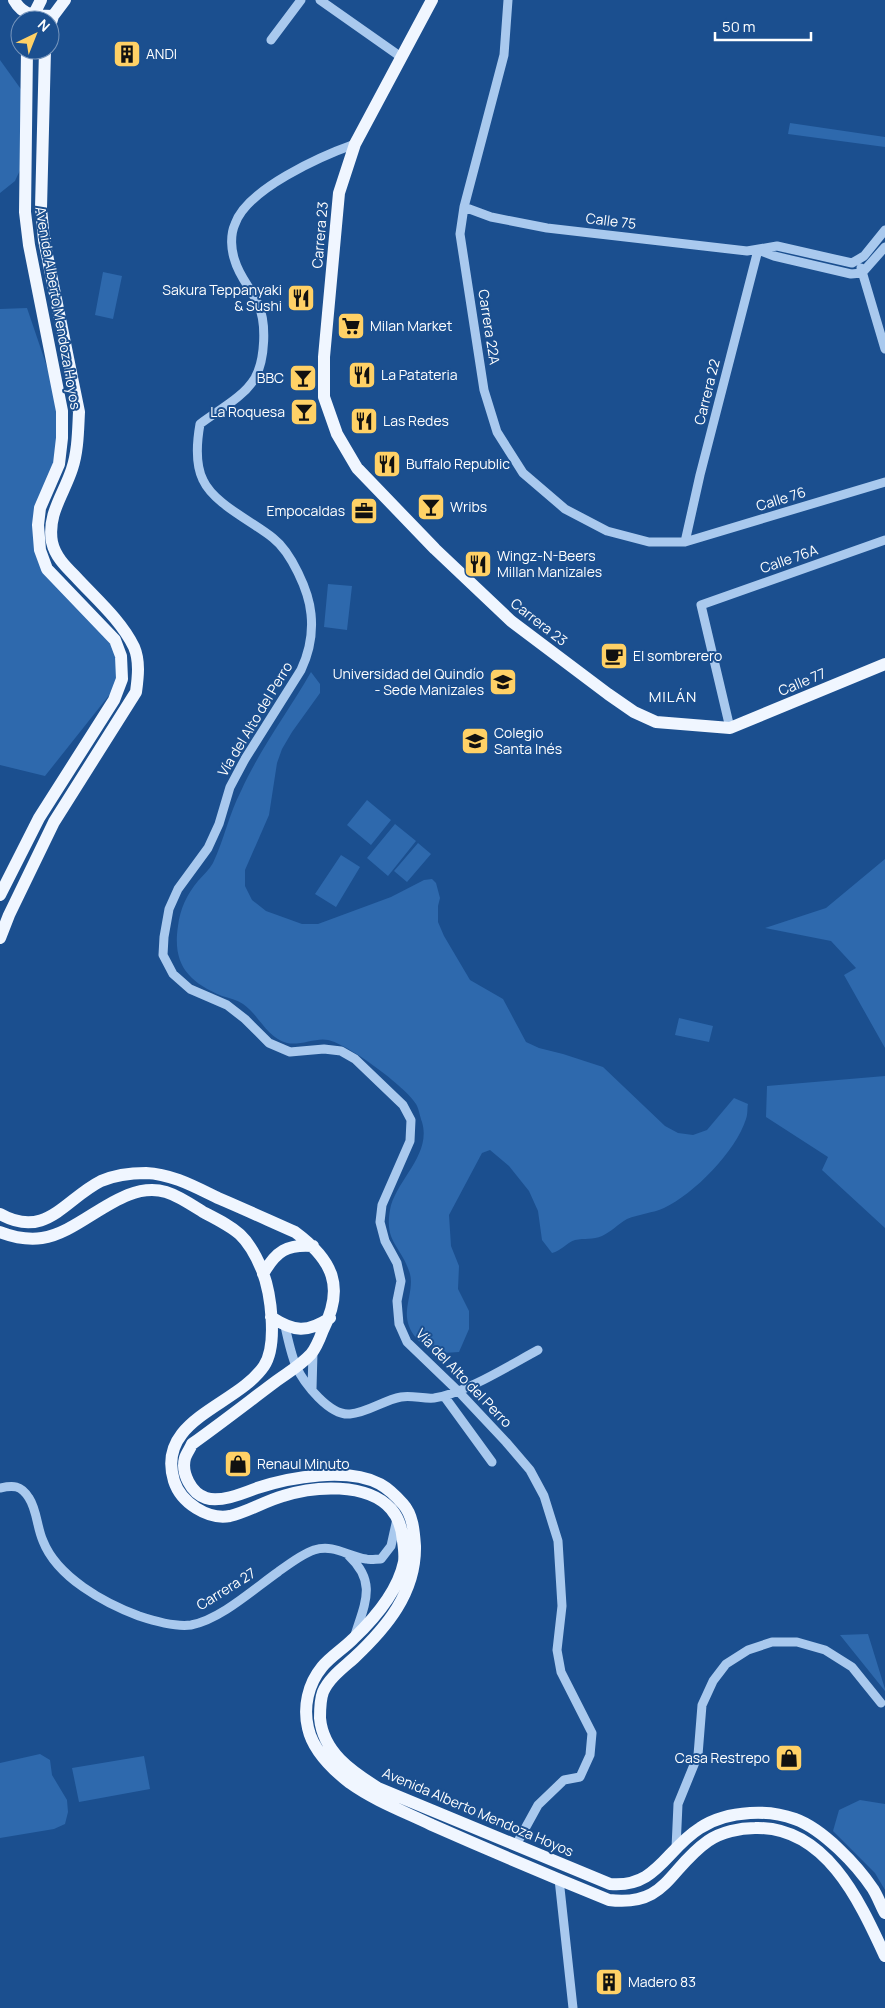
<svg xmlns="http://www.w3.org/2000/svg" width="885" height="2008" viewBox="0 0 885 2008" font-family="Manrope,sans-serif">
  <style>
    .green { fill: #2e69ad }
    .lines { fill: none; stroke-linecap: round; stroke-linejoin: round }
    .minor { stroke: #a9c9ee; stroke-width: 9 }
    .major { stroke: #f0f6ff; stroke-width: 12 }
    .labels { text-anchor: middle; stroke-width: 4; stroke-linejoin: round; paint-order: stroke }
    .poi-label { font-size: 14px; fill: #fff; stroke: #1b4f8f; text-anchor: start }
    .street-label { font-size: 14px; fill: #fff; stroke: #1b4f8f }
    .neighbourhood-label { font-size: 15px; letter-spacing: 1px; fill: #fff; stroke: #1b4f8f }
  </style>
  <rect width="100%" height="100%" fill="#1b4f8f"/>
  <path class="green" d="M0 60 23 92 26 157 15 181 0 193Z
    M790 123 885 137V147L788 134Z
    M103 272 122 276 113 319 95 315Z
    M27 308 62 411V438L40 508 47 569 115 640 122 679 45 776 0 765V309Z
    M328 584 352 586 347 630 324 627Z
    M311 672 320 684V693L292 732 282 749 277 763 269 815 245 870V886L252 900 266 911 302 924H318L391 897 424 880 432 879 436 883 440 898 438 906V922L444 936 470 980 503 999 526 1042 539 1048 563 1054 603 1067 665 1126 678 1133 693 1135 707 1130 734 1098 748 1104C747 1108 748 1114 746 1119 736 1151 694 1194 664 1208 653 1213 639 1214 627 1219 618 1224 611 1232 602 1236 593 1240 584 1238 575 1240 566 1243 561 1251 552 1253L542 1240 538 1211 529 1191 509 1166 490 1150 482 1153 449 1215 451 1246 459 1266 458 1289 469 1311V1329L459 1352C452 1352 442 1354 436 1352 418 1345 405 1329 407 1310 408 1299 413 1285 410 1274 402 1246 384 1243 390 1210 395 1181 432 1155 422 1122 420 1117 419 1109 416 1104 406 1087 348 1044 328 1040 317 1037 300 1046 287 1043 267 1038 259 1015 243 1004 237 1000 229 998 222 996 189 982 172 965 178 926 180 909 187 894 198 881 203 875 209 870 213 863 224 840 229 814 241 791 260 749 288 712 311 672Z
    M367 800 391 820 371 845 347 825Z
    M395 824 416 841 388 876 367 858Z
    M418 843 431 854 407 882 394 871Z
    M341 855 360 867 336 907 315 894Z
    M885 859V1048L844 975 856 968 831 941 765 928 826 908Z
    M679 1018 713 1026 709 1042 675 1035Z
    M885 1076V1228L822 1170 828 1157 766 1117 767 1086Z
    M868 1634 885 1689V1691L840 1635Z
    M40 1754 50 1760 52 1775 67 1800 68 1812 65 1824 54 1829 0 1838V1763Z
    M144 1756 150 1789 79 1802 72 1768Z
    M860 1800 885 1804V1890L875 1873 833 1831 839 1810Z"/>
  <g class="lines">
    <path class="minor" d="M320 0 401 57
      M508 0 504 55 464 207 460 234 484 390 497 432 523 473 565 509 607 531 649 542H685L885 482
      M271 40 301 0
      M355 144C321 156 247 189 235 224 230 235 231 250 235 261 239 276 252 290 258 304 267 323 265 360 255 378 243 398 218 410 200 424 197 441 195 464 203 480 214 504 252 521 273 538 291 552 309 591 311 614 313 633 309 653 301 670L245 759 230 787 219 824 208 848 178 889 169 909 164 937 163 955 173 974 190 989 227 1005 245 1019 269 1043 290 1052 324 1049 341 1051 355 1059 403 1105 411 1120 410 1141 382 1205 380 1222 385 1241 397 1263 401 1281 397 1301 399 1324 407 1342 459 1392 506 1442 530 1470 544 1496 558 1541 562 1606 557 1650 561 1672 592 1733 590 1755 580 1777 564 1780 538 1805 516 1845
      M464 207 491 217 547 228 747 251 777 246 852 263 864 256 885 230
      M758 250 774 256 851 274 862 273 885 247
      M861 268 885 349
      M685 542 700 475 758 250
      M730 728 701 605 885 540
      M285 1326C288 1340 291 1354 296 1366 304 1384 330 1416 350 1414 367 1413 384 1400 401 1397 412 1395 423 1399 434 1398 464 1394 510 1365 538 1350
      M312 1389 313 1352
      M444 1396 492 1462
      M0 1488C13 1485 21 1485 29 1498 37 1510 37 1528 43 1541 57 1577 104 1603 139 1616 154 1621 176 1627 191 1625 220 1620 255 1588 278 1572 289 1564 302 1554 314 1550 334 1544 347 1556 366 1559 370 1560 376 1559 381 1559L391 1546 397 1519
      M349 1556C377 1582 365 1603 355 1635
      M676 1848 678 1804 698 1755 702 1705 713 1681 726 1664 748 1650 772 1642H797L825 1650 852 1667 881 1703
      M559 1879 573 2008"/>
    <path class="major" d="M14 0C23 16 35 16 53 16
      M432 0 355 144 339 193 324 357V397L337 434 357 468 435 549 511 621 608 694 634 712 656 722 730 728 885 664
      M31 20 41 0
      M50 26 53 16 65 0
      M0 895 39 818 114 700 122 679 121 656 115 640 47 569 40 550 38 525 40 508 59 464 62 438V411L29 245 25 212 27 50
      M0 938 9 915 54 822 136 692C138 677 140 661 134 647 121 620 95 598 75 576 65 566 55 556 52 542 47 514 64 494 72 469 78 451 78 431 79 412L44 240 41 208 45 50
      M0 1214C46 1240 65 1199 101 1181 115 1175 131 1173 146 1173 172 1174 195 1187 218 1198 244 1209 270 1221 295 1232 333 1260 345 1287 323 1330 320 1338 316 1348 311 1354 300 1366 287 1373 275 1382 247 1403 220 1424 192 1444 190 1449 186 1454 185 1458 181 1473 191 1493 206 1498 220 1503 244 1493 257 1488 291 1477 347 1467 380 1484 389 1489 396 1496 403 1504 413 1515 414 1532 415 1546 416 1593 386 1628 354 1658 343 1668 329 1678 323 1692 320 1700 320 1709 320 1718 323 1752 351 1771 378 1788L610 1884C657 1888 665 1850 700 1828 715 1818 732 1814 750 1813 765 1812 781 1814 795 1819 823 1829 857 1865 873 1889 878 1897 881 1906 885 1913
      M0 1232C13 1237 28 1240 42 1238 83 1232 122 1179 166 1192 179 1196 192 1205 203 1212 236 1229 247 1234 262 1270 271 1293 278 1345 264 1366 237 1406 155 1419 174 1481 181 1503 208 1520 230 1516 248 1512 265 1501 283 1496 314 1486 367 1482 391 1509 399 1518 402 1529 403 1541 404 1548 405 1555 404 1562 398 1591 374 1619 353 1639 343 1649 330 1657 322 1667 308 1684 303 1707 308 1728 313 1751 332 1769 350 1783 375 1801 405 1812 432 1825 491 1851 550 1876 609 1900 667 1907 668 1869 708 1841 721 1832 740 1828 755 1828 826 1826 860 1902 885 1956
      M263 1274C276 1251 287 1244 313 1246
      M271 1317C294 1332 307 1333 330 1318"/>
  </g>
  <defs>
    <g id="building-square" transform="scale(1.4375)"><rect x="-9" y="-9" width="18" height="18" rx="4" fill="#ffd166" stroke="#1b4f8f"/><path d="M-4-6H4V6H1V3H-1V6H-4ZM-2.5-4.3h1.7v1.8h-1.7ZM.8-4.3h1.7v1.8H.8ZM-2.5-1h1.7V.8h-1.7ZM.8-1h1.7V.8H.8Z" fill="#111"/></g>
    <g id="restaurant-square" transform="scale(1.4375)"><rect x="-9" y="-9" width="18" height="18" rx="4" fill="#ffd166" stroke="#1b4f8f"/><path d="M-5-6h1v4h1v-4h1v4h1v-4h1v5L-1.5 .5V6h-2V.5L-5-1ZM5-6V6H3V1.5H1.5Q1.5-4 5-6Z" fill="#111"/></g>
    <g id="supermarket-square" transform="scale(1.4375)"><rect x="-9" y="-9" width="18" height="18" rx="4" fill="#ffd166" stroke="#1b4f8f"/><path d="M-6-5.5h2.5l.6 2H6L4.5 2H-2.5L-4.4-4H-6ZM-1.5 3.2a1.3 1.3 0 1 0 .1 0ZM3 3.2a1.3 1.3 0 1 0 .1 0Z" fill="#111"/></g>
    <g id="bar-square" transform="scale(1.4375)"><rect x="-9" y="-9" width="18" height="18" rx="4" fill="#ffd166" stroke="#1b4f8f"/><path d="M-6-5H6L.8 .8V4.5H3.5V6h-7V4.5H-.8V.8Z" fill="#111"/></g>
    <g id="office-square" transform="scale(1.4375)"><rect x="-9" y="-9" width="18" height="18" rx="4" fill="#ffd166" stroke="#1b4f8f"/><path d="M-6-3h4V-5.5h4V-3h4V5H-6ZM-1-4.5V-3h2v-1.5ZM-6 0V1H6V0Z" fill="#111"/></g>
    <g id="cafe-square" transform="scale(1.4375)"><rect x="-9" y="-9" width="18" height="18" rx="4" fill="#ffd166" stroke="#1b4f8f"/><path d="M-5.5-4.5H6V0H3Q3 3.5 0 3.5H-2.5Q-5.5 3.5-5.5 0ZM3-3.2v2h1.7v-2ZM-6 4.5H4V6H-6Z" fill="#111"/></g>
    <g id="university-square" transform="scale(1.4375)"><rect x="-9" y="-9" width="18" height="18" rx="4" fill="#ffd166" stroke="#1b4f8f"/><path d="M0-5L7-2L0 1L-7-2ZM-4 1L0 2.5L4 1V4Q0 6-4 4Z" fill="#111"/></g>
    <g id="school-square" transform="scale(1.4375)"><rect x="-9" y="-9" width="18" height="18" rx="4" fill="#ffd166" stroke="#1b4f8f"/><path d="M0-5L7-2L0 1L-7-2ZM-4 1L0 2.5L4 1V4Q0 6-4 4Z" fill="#111"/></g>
    <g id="shop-square" transform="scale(1.4375)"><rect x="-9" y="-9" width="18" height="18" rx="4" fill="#ffd166" stroke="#1b4f8f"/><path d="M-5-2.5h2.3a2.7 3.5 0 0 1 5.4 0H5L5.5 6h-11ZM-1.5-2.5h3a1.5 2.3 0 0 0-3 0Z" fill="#111"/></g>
  </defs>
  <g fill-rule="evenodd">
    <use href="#building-square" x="127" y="54"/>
    <use href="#restaurant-square" x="301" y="298"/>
    <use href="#supermarket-square" x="351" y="326"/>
    <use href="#restaurant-square" x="362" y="375"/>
    <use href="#bar-square" x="303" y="378"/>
    <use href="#bar-square" x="304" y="412"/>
    <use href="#restaurant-square" x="364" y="421"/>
    <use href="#restaurant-square" x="387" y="464"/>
    <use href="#bar-square" x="431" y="507"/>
    <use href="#office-square" x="364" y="511"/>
    <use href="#restaurant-square" x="478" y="564"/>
    <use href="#cafe-square" x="614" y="656"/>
    <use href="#university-square" x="503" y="682"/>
    <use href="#school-square" x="475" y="741"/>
    <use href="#shop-square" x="238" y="1464"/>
    <use href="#shop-square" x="789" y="1758"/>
    <use href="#building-square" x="609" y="1982"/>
  </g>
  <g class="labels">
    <g class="poi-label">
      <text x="146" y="59">ANDI</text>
      <text x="282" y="295" text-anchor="end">Sakura Teppanyaki<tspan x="282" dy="16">&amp; Sushi</tspan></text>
      <text x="370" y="331">Milan Market</text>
      <text x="381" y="380">La Patateria</text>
      <text x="284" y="383" text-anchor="end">BBC</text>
      <text x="285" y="417" text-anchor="end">La Roquesa</text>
      <text x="383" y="426">Las Redes</text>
      <text x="406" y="469">Buffalo Republic</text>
      <text x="450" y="512">Wribs</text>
      <text x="345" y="516" text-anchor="end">Empocaldas</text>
      <text x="497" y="561">Wingz-N-Beers<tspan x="497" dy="16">Millan Manizales</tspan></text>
      <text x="633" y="661">El sombrerero</text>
      <text x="484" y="679" text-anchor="end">Universidad del Quindío<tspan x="484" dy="16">- Sede Manizales</tspan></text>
      <text x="494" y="738">Colegio<tspan x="494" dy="16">Santa Inés</tspan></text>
      <text x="257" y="1469">Renaul Minuto</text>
      <text x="770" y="1763" text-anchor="end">Casa Restrepo</text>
      <text x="628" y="1987">Madero 83</text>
    </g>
    <g class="street-label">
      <text transform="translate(611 221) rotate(7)" y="5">Calle 75</text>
      <text transform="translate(320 235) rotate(-85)" y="5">Carrera 23</text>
      <text transform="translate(58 308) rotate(80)" y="5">Avenida Alberto Mendoza Hoyos</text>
      <text transform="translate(489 327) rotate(81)" y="5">Carrera 22A</text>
      <text transform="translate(707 392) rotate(-76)" y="5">Carrera 22</text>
      <text transform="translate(781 499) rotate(-17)" y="5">Calle 76</text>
      <text transform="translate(789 559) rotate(-19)" y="5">Calle 76A</text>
      <text transform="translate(539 622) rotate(38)" y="5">Carrera 23</text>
      <text transform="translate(802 682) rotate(-23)" y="5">Calle 77</text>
      <text transform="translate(255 719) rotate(-59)" y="5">Vía del Alto del Perro</text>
      <text transform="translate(464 1378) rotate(46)" y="5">Vía del Alto del Perro</text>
      <text transform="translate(226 1589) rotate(-32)" y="5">Carrera 27</text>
      <text transform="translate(478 1812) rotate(23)" y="5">Avenida Alberto Mendoza Hoyos</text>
    </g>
    <g class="neighbourhood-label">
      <text x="673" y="702">MILÁN</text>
    </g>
  </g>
  <g transform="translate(35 35) rotate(43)"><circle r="24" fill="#1b4f8f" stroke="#7695bc"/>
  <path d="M0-4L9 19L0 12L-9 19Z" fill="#ffd166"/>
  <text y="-8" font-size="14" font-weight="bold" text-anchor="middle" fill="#ffffff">N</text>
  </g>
  <path d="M715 32v8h96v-8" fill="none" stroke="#ffffff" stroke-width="2.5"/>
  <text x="722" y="32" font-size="15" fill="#ffffff" stroke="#1b4f8f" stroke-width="4" paint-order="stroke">50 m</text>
</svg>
